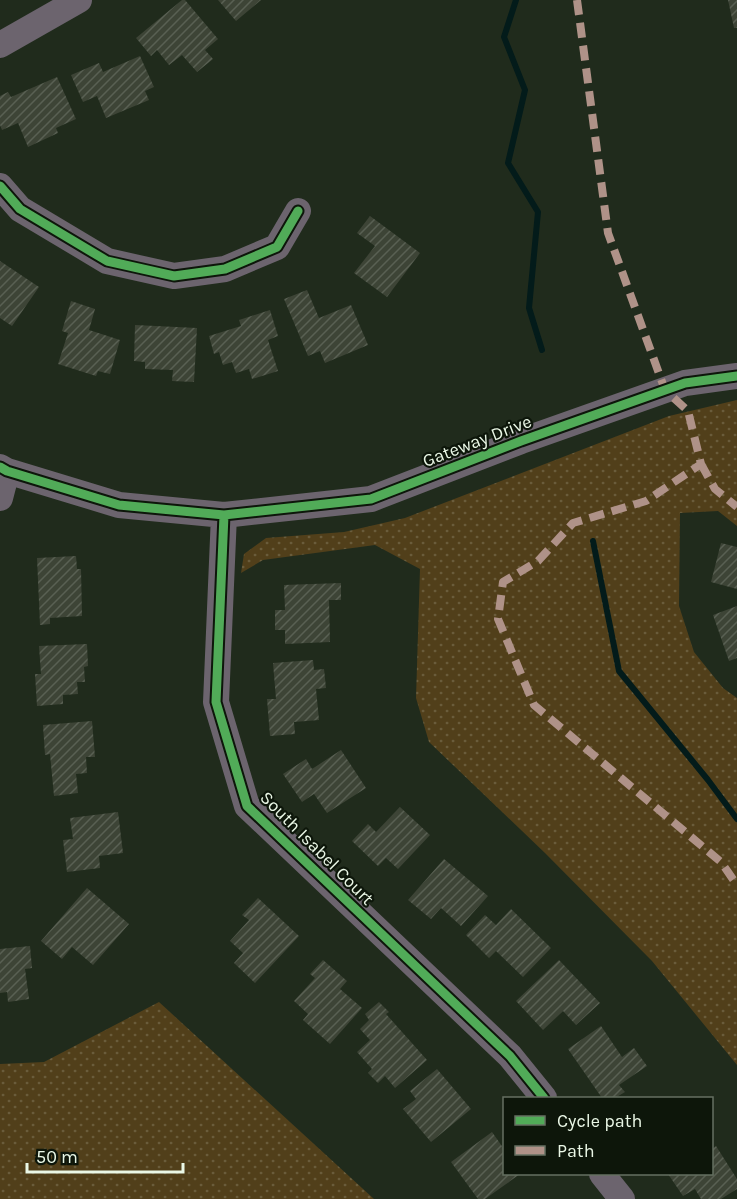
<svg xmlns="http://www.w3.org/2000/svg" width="737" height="1199" viewBox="0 0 737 1199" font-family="Karla,sans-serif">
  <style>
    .grass { fill: url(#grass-dots) }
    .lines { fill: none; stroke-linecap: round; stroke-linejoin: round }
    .stream { stroke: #031b1a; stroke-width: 6 }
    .building { fill: url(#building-hatch) }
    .minor { stroke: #6c646e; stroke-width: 26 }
    .quiet { stroke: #af9288; stroke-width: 8; stroke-dasharray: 15 8; stroke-linecap: butt }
    .cycleway-casing { stroke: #0d160a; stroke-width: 13 }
    .cycleway { stroke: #51ab58; stroke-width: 9 }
    .labels { text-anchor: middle; stroke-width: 4.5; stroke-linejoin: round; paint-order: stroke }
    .street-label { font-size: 18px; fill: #eaf7e6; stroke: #0d160a }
  </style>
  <defs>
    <pattern id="grass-dots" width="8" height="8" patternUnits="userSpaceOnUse" patternTransform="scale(1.5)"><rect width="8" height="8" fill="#513f1a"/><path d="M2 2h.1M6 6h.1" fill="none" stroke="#6a5c3b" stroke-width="1.8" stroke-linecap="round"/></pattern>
    <pattern id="building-hatch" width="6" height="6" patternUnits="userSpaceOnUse" patternTransform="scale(1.5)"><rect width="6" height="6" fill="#3d4436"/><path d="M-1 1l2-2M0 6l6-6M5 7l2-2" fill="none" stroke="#596053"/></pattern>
  </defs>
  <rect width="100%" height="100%" fill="#202b1c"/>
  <path class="grass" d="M737 400V526L718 511 680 513 679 606 694 652 723 688 737 698V1065L652 961 545 853 429 742 416 698 420 569 375 545 263 560 241 573 244 554 266 538 344 532 405 518 669 416Z
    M159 1002 374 1199H0V1064L44 1062Z"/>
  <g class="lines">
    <path class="stream" d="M516 0 504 37 525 90 508 163 538 212 529 308 542 350
      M593 541 619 671 708 780 737 819"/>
  </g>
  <path class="building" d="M182 0H185L218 39 205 50 213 59 197 72 182 55 169 65 157 50 151 56 136 38Z
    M218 0H261L236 21Z
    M728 0H737V28H734Z
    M140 56 154 87 145 91 149 100 106 118 97 96 83 102 71 75 99 63 103 72Z
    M57 77 76 119 56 128 58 133 28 147 18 123 2 130 0 125V96L8 92 11 97Z
    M370 216 420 253 387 297 354 273 375 246 357 233Z
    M0 261 39 287 12 326 0 318Z
    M307 290 319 318 351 305 368 345 325 363 320 351 308 356 284 299Z
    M71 301 95 309 89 330 120 340 110 374 98 371 96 376 58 364 68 333 62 331Z
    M270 310 278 336 268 340 278 371 252 379 249 369 236 373 232 362 223 365 219 352 214 354 209 336 241 326 239 320Z
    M135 325 197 328 194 382 172 381 173 370 145 369V362L134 361Z
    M721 543 737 547V589L711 582Z
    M76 556 77 569H81L82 616 50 618V624L40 625 37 558Z
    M341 583V600H329L330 642 285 644V630H275V610H285L284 585Z
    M737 606V658L729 661 713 615Z
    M87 644 88 666 84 667 85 682H77L78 694 63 695V704L37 706 35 674H41L39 646Z
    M313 660 314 670 324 669 326 688 316 689 319 720 294 722 295 734 270 736 267 699H276L273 663Z
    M92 721 95 757H86L87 773 76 774 78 793 54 796 50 754 45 755 43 725Z
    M341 750 366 788 327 813 314 794 302 802 283 774 306 759 312 769Z
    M400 807 430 835 398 869 386 858 378 866 352 841 368 824 376 832Z
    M118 812 123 853 99 856 100 868 67 872 63 840 73 839 70 818Z
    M444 859 488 896 461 926 441 908 431 919 408 900Z
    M87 888 129 924 93 965 72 947 62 959 41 941Z
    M258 898 299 936 255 983 234 963 243 953 230 941 249 920 242 915Z
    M511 909 551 948 523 977 496 951 489 958 466 935 485 915 496 925Z
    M30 946 32 968 25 969 29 999 8 1002 7 992 0 993V949Z
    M323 960 347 981 340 989 362 1008 330 1044 303 1020 308 1014 294 1001 315 978 310 974Z
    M559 960 600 1003 576 1025 563 1011 543 1030 516 1001Z
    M379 1002 389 1012 386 1014 427 1060 395 1088 385 1076 378 1083 368 1073 372 1069 357 1052 370 1040 360 1029 369 1020 365 1014Z
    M601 1026 622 1057 634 1048 647 1066 619 1085 625 1092 615 1098H602L568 1049Z
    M437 1069 471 1109 431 1142 403 1109 416 1099 410 1091Z
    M492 1132 504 1149V1174H520L485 1199H478L451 1162Z
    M716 1146 737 1179V1189L721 1199H701L695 1189 683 1196 668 1174H712V1149Z"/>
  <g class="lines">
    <path class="minor" d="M0 45 79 0
      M0 186 20 209 107 261 174 276 225 269 277 247 298 211
      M0 467 7 471 119 505 224 515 371 499 521 441 685 383 737 376
      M0 498 7 471
      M224 515 216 702 247 806 510 1056 544 1098
      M602 1174 622 1199"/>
    <path class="quiet" d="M577 0 608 233 665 390 688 411 701 464 646 501 573 523 538 561 503 582 498 619 534 705 721 862 737 885
      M701 464 715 489 737 507"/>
    <g class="cycleway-casing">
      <path id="cycleway" d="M0 186 20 209 107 261 174 276 225 269 277 247 298 211
        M0 467 7 471 119 505 224 515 371 499 521 441 685 383 737 376
        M224 515 216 702 247 806 510 1056 544 1098"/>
    </g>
    <use href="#cycleway" class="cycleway"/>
  </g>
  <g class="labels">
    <g class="street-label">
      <text transform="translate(477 441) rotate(-21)" y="6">Gateway Drive</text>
      <text transform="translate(317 848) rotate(45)" y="6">South Isabel Court</text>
    </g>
  </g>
  <rect x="503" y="1097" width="210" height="78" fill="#0d160a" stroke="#657062" stroke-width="1.5"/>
  <rect x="515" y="1116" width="30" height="9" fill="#51ab58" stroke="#657062" stroke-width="1.5"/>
  <text x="557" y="1127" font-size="18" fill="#eaf7e6">Cycle path</text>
  <rect x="515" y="1146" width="30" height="9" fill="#af9288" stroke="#657062" stroke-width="1.5"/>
  <text x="557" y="1157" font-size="18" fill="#eaf7e6">Path</text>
  <path d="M27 1163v9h156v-9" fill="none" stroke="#eaf7e6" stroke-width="3"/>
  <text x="36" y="1163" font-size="18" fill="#eaf7e6" stroke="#0d160a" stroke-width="4.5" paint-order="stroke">50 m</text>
</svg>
